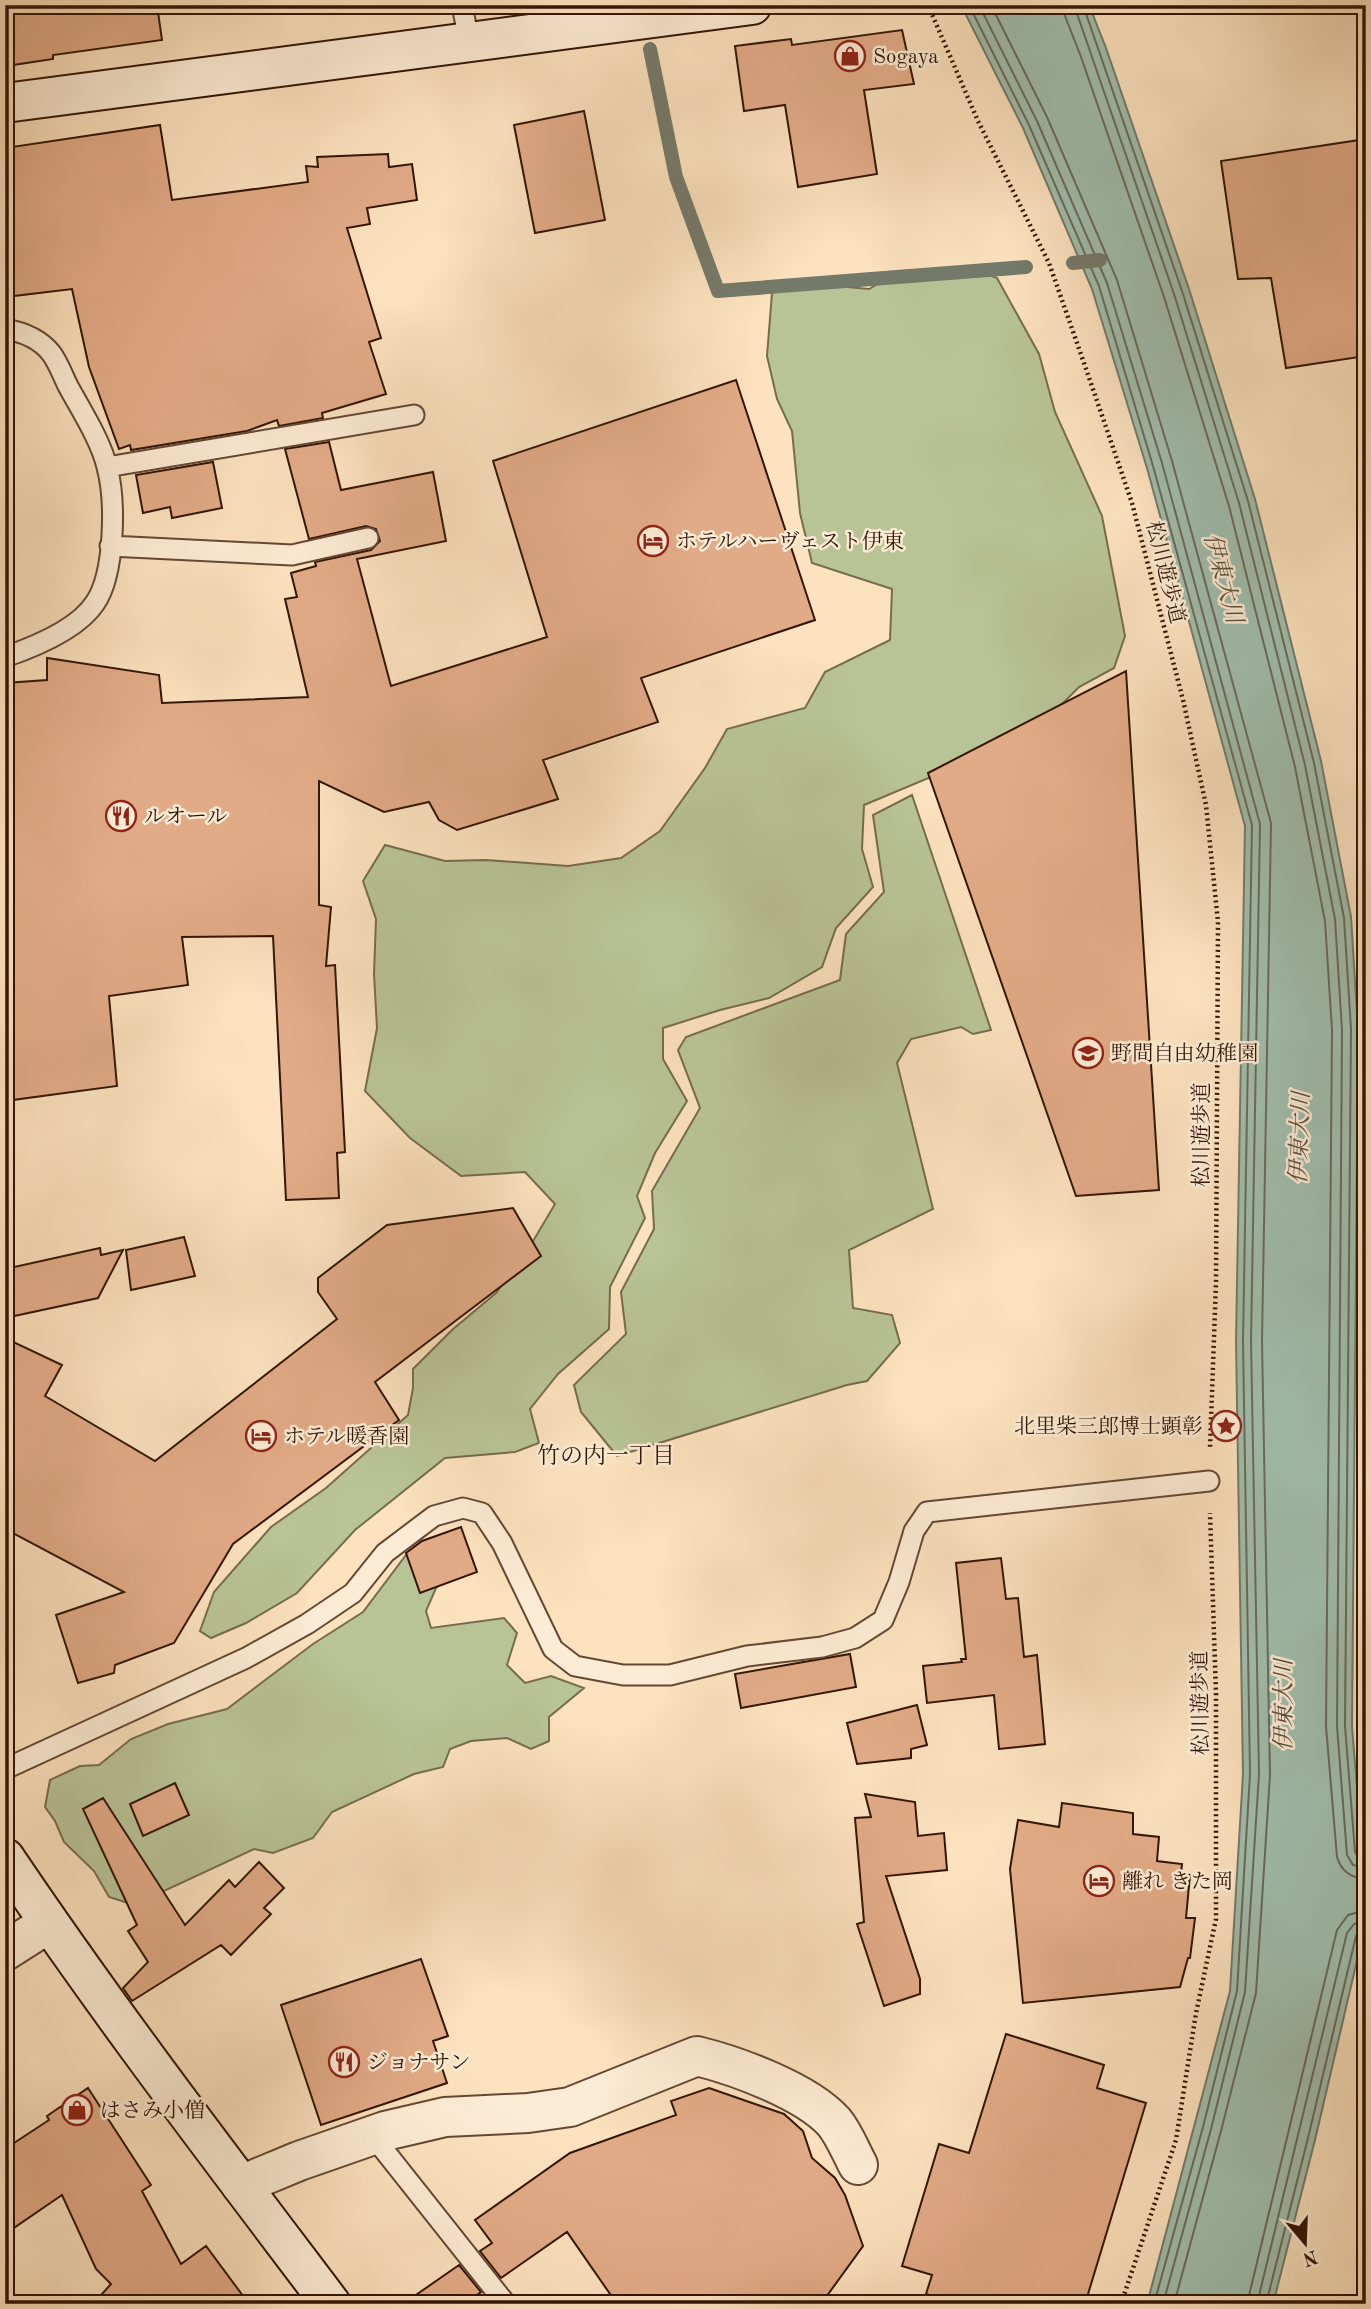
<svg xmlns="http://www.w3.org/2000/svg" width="1371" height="2309" viewBox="0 0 1371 2309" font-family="'Old Standard TT','Noto Serif JP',serif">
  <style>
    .green { fill: #b9c496; stroke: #766c4e; stroke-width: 2 }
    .water { fill: #a0bead; stroke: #747a6a; stroke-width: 2 }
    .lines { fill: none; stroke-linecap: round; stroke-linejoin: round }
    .shore { stroke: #6a6a59; stroke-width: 2 }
    .stream { stroke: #747a6a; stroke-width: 14 }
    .building { fill: #e2ab87; stroke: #331505; stroke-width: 2 }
    .lane-casing { stroke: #654833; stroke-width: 23 }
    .street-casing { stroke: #654833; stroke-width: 42 }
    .secondary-casing { stroke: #331505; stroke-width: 42 }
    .path { stroke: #331505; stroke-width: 4.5; stroke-dasharray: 2 3.5; stroke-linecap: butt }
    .lane { stroke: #fdecd5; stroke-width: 19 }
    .street { stroke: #fdecd5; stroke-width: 38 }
    .secondary { stroke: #fdecd5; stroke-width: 38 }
    .labels { text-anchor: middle; stroke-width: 5; stroke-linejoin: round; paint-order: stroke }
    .poi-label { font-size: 21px; fill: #331505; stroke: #fdecd5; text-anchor: start }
    .street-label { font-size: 21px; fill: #331505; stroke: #fdecd5 }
    .water-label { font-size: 23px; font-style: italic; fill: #595040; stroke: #fdecd5 }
    .neighbourhood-label { font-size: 23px; fill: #331505; stroke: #fdecd5 }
  </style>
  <rect width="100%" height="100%" fill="#fce2be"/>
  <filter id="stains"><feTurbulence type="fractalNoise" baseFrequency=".00286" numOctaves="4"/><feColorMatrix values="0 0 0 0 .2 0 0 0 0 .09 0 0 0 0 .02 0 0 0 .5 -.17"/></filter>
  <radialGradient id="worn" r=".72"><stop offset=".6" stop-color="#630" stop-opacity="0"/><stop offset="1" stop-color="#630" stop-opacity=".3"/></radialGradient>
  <path class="green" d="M972 268 997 278 1039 354 1055 412 1102 516 1125 636 1114 668 1079 687 1031 735 864 805 862 849 873 887 836 928 822 967 769 998 720 1010 663 1028V1059L687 1101 655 1153 637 1196 645 1218 610 1287 609 1329 558 1374 530 1409 539 1443 515 1452 445 1458 355 1530 297 1593 246 1623 211 1638 200 1631 214 1592 271 1527 326 1488 408 1415 413 1388V1369L452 1330 496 1293 529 1248 555 1204 525 1172 461 1176 410 1138 365 1091 377 1028 374 974 376 919 363 881 385 845 445 861 486 860 568 866 621 858 660 831 705 768 727 729 805 708 825 672 890 640 892 589 812 563 800 513 792 431 777 399 767 356 772 293 803 283 869 289 899 271Z
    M912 795 991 1030 973 1034 961 1027 911 1039 897 1063 933 1209 849 1250 853 1308 892 1315 900 1343 867 1381 847 1385 617 1456 581 1412 574 1385 626 1334 621 1292 654 1229 652 1191 700 1108 678 1050 686 1037 840 980 846 934 884 892 873 815Z
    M424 1543 468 1563 436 1588 426 1611 431 1628 504 1618 517 1633 507 1665 525 1683 551 1676 584 1688 549 1717V1741L531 1749 507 1738 471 1741 450 1749 443 1767 414 1774 332 1812 313 1838 273 1853 254 1849 134 1905 109 1897 94 1871 64 1842 55 1821 45 1807 50 1780 80 1766 99 1765 131 1739 168 1724 227 1709 313 1644 363 1612 406 1555Z"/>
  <path class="water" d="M961 5H1089L1106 48 1189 289 1255 499 1321 761 1351 917 1358 1029 1352 1727 1364 1871 1363 1935 1315 2140 1273 2304H1147L1230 1991 1243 1774 1236 1341 1245 826 1147 468 1092 289 1023 128Z"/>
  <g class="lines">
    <path class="shore" d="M969 5 1029 125 1099 286 1153 466 1252 825 1243 1341 1250 1774 1237 1991 1203 2127 1154 2304
      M979 5 1037 121 1107 283 1162 463 1260 824 1251 1341 1259 1774 1245 1992 1211 2129 1163 2304
      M991 5 1047 117 1117 280 1172 461 1271 823 1262 1341 1270 1775 1256 1993 1221 2131 1174 2304
      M1064 5 1065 16 1081 57 1164 297 1229 506 1295 767 1325 921 1332 1030 1326 1726 1337 1857C1341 1871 1351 1878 1366 1879
      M1074 5 1174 294 1239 503 1305 765 1335 919 1342 1030 1337 1726 1347 1855 1353 1865 1366 1868
      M1083 5 1182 291 1248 501 1314 763 1344 918 1351 1029 1345 1726 1355 1852 1359 1858 1366 1860
      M1247 2304 1337 1930 1348 1915 1366 1910
      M1257 2304 1347 1933 1354 1924 1366 1921
      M1266 2304 1308 2138 1356 1936 1360 1930 1366 1929"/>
    <path class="stream" d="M650 49 676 177 718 291 1026 267
      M1073 263 1100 260"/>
  </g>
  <path class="building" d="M6 5H157L162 40 53 55V59L13 65Z
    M902 30 914 84 864 90 877 174 798 187 785 105 744 111 735 46 791 39 792 45Z
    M584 111 605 220 535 233 514 125Z
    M160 125 172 200 308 182 306 166 318 167 317 157 388 154 389 167 412 164 417 200 367 208 370 224 347 228 381 338 369 342 386 394 322 413 323 418 279 426 277 420 247 431 131 450 130 445 119 449 89 367 72 289 5 297V148Z
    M1366 139V356L1286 368 1271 278 1238 279 1221 161Z
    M736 380 815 620 641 678 658 722 543 760 558 799 457 830 439 820 429 802 384 812 319 781V905L331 907 326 966 335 965 345 1152 337 1153 339 1198 286 1200 273 936 182 937 188 985 109 996 117 1086 5 1101V683L47 680V658L159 675 162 703 308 697 285 599 297 597 291 573 316 566 315 562 371 550 380 541 376 529 366 526 309 539 285 449 329 442 341 490 433 472 446 541 357 559 391 686 547 637 493 461Z
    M213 462 222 508 172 518 170 507 143 513 136 475Z
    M1126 671 1159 1190 1076 1196 928 773Z
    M513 1208 541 1256 375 1382 399 1420 233 1544 174 1643 115 1665 114 1673 78 1683 56 1615 124 1592 5 1529V1338L62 1365 45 1396 155 1461 337 1319 318 1292V1278L387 1225Z
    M184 1237 195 1276 131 1290 126 1250Z
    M100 1248 101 1255 123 1250 98 1298 5 1318V1269Z
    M461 1527 477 1572 420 1593 406 1553 422 1541Z
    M1001 1558 1006 1599 1018 1598 1024 1657 1037 1655 1045 1744 999 1749 994 1695 927 1703 923 1666 962 1662 961 1659H966L956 1563Z
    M850 1654 856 1687 741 1708 735 1674Z
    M917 1705 927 1745 911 1749V1758L857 1764 847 1723Z
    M175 1783 189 1815 143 1836 130 1804Z
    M865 1794 915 1802 918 1836 944 1833 947 1870 886 1876 920 1979V1994L884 2006 857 1924 864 1922 855 1818 871 1817Z
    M103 1798 185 1925 229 1880 235 1887 259 1862 284 1888 264 1908 271 1914 231 1955 221 1945 132 2001 123 1988 148 1962 128 1931 137 1925 83 1809Z
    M1062 1803 1133 1813V1834L1159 1837 1157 1861 1182 1864 1181 1873 1190 1875 1186 1918H1195L1190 1958H1188L1180 1987 1023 2003 1010 1869 1018 1820 1059 1827Z
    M421 1959 448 2036 433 2041 447 2083 321 2125 281 2005Z
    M1006 2034 1104 2065 1097 2088 1146 2103 1085 2304H958L926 2294 932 2275 902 2266 939 2144 969 2153Z
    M88 2088 151 2185 142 2191 181 2264 206 2246 249 2304H93L111 2284 96 2269 62 2195 5 2234V2149L49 2120 47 2116Z
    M709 2088 784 2114 803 2131 812 2158 835 2178 845 2195 863 2246 821 2304H617L567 2232 501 2278 480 2251 492 2243 475 2220 570 2153 676 2115 671 2101Z
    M459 2265 481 2292 465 2304H403Z"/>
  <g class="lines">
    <g class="lane-casing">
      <path id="lane" d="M462 5 469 41
        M5 329C23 332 39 338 51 353 58 362 63 376 68 386 81 410 101 441 107 467 116 501 115 574 95 603 78 629 34 647 5 657
        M107 467 414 415
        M110 546 292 555 368 538
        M5 1769 246 1658 307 1624 353 1593 385 1553 434 1516 463 1508 482 1513 502 1543 553 1649 575 1666 623 1675H670L747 1656 822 1647 855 1638 883 1620 899 1582 914 1531 927 1512 1209 1481
        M372 2135 506 2304"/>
    </g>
    <g class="street-casing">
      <path id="street" d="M5 1951 49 1923
        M241 2185 299 2161 385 2131 445 2117 528 2113 570 2107 697 2056C737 2066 806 2091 834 2122 844 2134 851 2152 858 2165"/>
    </g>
    <g class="secondary-casing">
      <path id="secondary" d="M5 103 752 5
        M5 1858C108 2011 220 2157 331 2304"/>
    </g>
    <path class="path" d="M928 5 978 121 1049 263 1084 363 1132 503 1183 700 1206 805 1218 922 1216 1282 1210 1448
      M1121 2304 1176 2140 1196 2013 1216 1919V1694L1210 1513"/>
    <use href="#lane" class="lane"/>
    <use href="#street" class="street"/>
    <use href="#secondary" class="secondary"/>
  </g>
  <defs>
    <g id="shop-ring" transform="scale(1.575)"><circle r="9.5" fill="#fdecd5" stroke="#8f2418" stroke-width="1.5"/><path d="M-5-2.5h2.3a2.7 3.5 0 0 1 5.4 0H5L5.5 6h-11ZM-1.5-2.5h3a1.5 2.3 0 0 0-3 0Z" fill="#8f2418"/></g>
    <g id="hotel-ring" transform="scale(1.575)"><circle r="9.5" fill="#fdecd5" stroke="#8f2418" stroke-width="1.5"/><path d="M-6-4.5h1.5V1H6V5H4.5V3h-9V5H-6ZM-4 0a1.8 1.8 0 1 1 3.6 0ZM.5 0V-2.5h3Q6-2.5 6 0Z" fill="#8f2418"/></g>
    <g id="restaurant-ring" transform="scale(1.575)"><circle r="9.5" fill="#fdecd5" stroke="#8f2418" stroke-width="1.5"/><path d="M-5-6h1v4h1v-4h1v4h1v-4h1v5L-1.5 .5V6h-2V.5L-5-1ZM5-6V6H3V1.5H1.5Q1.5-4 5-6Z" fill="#8f2418"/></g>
    <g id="school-ring" transform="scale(1.575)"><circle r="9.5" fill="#fdecd5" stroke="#8f2418" stroke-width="1.5"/><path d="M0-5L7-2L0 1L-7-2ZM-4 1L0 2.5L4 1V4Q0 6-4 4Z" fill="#8f2418"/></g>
    <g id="sight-ring" transform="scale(1.575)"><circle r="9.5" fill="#fdecd5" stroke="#8f2418" stroke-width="1.5"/><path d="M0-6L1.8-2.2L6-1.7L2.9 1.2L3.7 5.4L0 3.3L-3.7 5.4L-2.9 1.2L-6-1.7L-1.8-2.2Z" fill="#8f2418"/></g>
  </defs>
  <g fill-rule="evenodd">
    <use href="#shop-ring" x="850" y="56"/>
    <use href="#hotel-ring" x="653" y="541"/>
    <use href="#restaurant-ring" x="121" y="816"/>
    <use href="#school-ring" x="1088" y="1053"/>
    <use href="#sight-ring" x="1226" y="1426"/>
    <use href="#hotel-ring" x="261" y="1436"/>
    <use href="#hotel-ring" x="1099" y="1881"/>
    <use href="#restaurant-ring" x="344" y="2062"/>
    <use href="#shop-ring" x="77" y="2110"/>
  </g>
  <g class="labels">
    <g class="poi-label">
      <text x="873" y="63">Sogaya</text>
      <text x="676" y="548">ホテルハーヴェスト伊東</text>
      <text x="144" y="823">ルオール</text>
      <text x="1111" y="1060">野間自由幼稚園</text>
      <text x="1203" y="1433" text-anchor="end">北里柴三郎博士顕彰</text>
      <text x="284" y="1443">ホテル暖香園</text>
      <text x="1122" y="1888">離れ きた岡</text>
      <text x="367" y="2069">ジョナサン</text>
      <text x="100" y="2117">はさみ小僧</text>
    </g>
    <g class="street-label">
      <text transform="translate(1166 572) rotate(76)" y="7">松川遊歩道</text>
      <text transform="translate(1201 1135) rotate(-90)" y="7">松川遊歩道</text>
      <text transform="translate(1200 1703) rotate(-91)" y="7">松川遊歩道</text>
    </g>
    <g class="water-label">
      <text transform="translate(1224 578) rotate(75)" y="8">伊東大川</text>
      <text transform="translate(1299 1138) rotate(-88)" y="8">伊東大川</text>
      <text transform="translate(1283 1705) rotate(-90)" y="8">伊東大川</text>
    </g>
    <g class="neighbourhood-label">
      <text x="606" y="1463">竹の内一丁目</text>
    </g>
  </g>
  <rect width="1371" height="2309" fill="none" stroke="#fce2be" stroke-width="28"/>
  <rect x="7" y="7" width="1357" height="2295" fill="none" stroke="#331505" stroke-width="3.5"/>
  <rect x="14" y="14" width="1343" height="2281" fill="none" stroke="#331505" stroke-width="2"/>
  <g transform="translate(1305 2243) rotate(161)" stroke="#fdecd5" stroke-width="5" paint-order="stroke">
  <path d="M0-5L12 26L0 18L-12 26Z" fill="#331505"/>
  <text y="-10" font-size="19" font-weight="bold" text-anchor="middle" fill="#331505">N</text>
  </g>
  <rect width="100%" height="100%" filter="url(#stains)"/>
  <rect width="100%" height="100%" fill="url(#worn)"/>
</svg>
